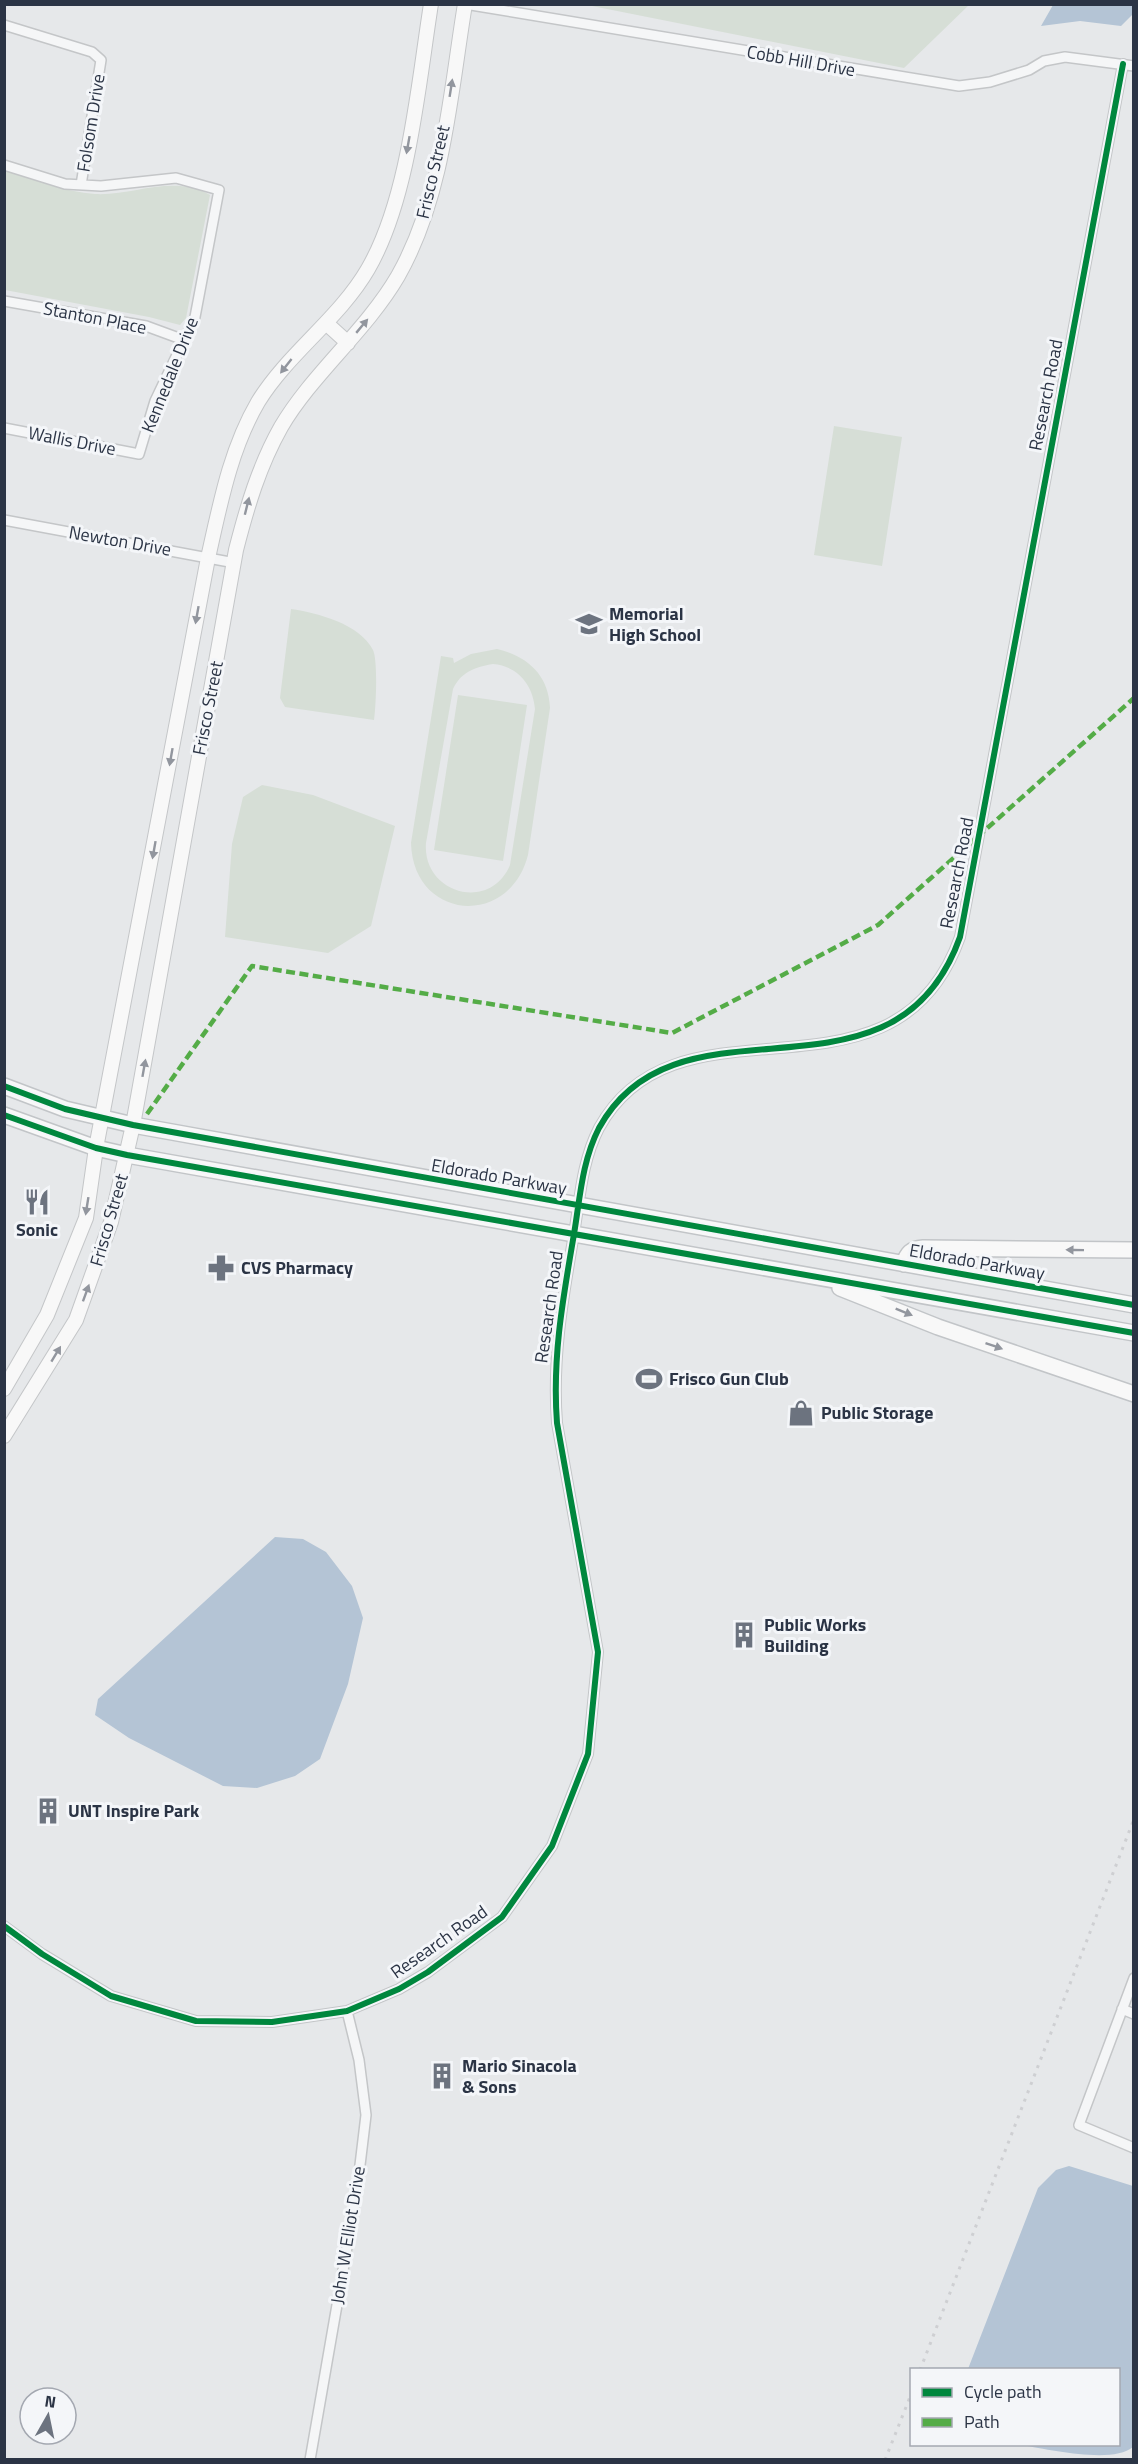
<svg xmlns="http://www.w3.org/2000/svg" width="1138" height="2464" viewBox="0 0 1138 2464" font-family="'Titillium Web',sans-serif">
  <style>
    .green { fill: #d6ded6; fill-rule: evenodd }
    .water { fill: #b4c4d5 }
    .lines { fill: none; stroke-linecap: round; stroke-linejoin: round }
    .street-casing { stroke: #c4c6c8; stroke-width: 12 }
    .secondary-casing { stroke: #c4c6c8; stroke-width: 16 }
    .primary-casing { stroke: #c2c5c8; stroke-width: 18 }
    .street { stroke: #f5f6f7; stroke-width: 9 }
    .secondary { stroke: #f8f8f8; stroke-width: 14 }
    .primary { stroke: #f8f8f8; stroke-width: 15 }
    .rail { stroke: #cecfd2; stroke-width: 3; stroke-dasharray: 3 6; stroke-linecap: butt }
    .quiet { stroke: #54ac47; stroke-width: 4.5; stroke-dasharray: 9 4.5; stroke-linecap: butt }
    .cycleway-casing { stroke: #f4f6f9; stroke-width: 10 }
    .cycleway { stroke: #00873e; stroke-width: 6 }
    .oneway { fill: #92969e }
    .labels { text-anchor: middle; stroke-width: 6; stroke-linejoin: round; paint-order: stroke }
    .street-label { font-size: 18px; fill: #2b3445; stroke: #f4f6f9 }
    .poi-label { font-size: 18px; font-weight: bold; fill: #2b3445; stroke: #f4f6f9; text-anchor: start }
  </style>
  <rect width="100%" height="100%" fill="#e6e8ea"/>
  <path class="green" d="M587 5 969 4V5L904 68Z
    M4 170C34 179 65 192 95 194 134 196 173 174 210 195L186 318 180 325 149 317 5 290Z
    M834 426 902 437 882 566 814 555Z
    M291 609C318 613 360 624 373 650 378 661 376 706 374 720L285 707 280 698Z
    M497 649C527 656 549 675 550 708L528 855C509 929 413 920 411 843L441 656 453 658 454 663 471 654ZM493 664C518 666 533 685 535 709L510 865C490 913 422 893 426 843L453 689C461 672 475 667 493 664Z
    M458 695 527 705 503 861 434 850Z
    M262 785 313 795 395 826 371 926 328 953 225 937 232 844 243 797Z"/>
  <path class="water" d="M1053 5H1133V14L1121 26 1080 21 1041 26Z
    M275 1537 303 1539 326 1552 352 1586 363 1618 348 1684 320 1759 295 1776 257 1788 223 1786 129 1738 95 1715 98 1699Z
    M1069 2166 1133 2186V2447C1113 2464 1051 2450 1022 2445L1118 2444V2370L968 2369 1038 2188 1056 2170Z"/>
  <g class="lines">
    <g class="street-casing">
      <path id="street" d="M465 4 959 86 990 82 1029 70 1044 61 1065 57 1134 66
        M4 25 92 52 101 60 81 185
        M4 165 65 184 101 186 176 178 219 190 195 317 155 401 139 454 4 428
        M4 301 146 326 184 340
        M4 520 235 563
        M4 1926 42 1954 111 1996 196 2021 272 2022 347 2011 399 1989 428 1972 502 1917 552 1846 588 1754 598 1652 557 1423C552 1358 563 1298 574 1234 580 1198 582 1161 599 1128 679 982 894 1123 960 937L1123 64
        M1134 1978 1079 2125 1134 2148
        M1122 2009 1134 2014
        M310 2460 357 2190 366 2115 359 2060 347 2011"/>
    </g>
    <g class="secondary-casing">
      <path id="secondary" d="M326 323 348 343
        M4 1389 47 1315 86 1218 96 1148 208 558C220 505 230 450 258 402 288 353 339 319 368 269 409 198 418 86 431 4
        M4 1436 76 1320 111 1222 133 1125 236 550C247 507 259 466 281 427 312 374 366 331 398 276 444 195 450 95 465 4"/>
    </g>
    <g class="primary-casing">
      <path id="primary" d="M4 1086 65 1109 133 1125 1134 1305
        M4 1115 96 1148 127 1155 1134 1333
        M904 1264C907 1253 911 1249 923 1248L1134 1250
        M840 1288 938 1327 1134 1394"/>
    </g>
    <use href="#street" class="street"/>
    <use href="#secondary" class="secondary"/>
    <use href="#primary" class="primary"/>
    <path class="rail" d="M920 2370 1134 1819
      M885 2460 912 2392"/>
    <path class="quiet" d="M147 1114 252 966 672 1033 878 925 1134 698"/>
    <g class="cycleway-casing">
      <path id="cycleway" d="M4 1086 65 1109 133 1125 1134 1305
        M4 1115 96 1148 127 1155 1134 1333
        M4 1926 42 1954 111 1996 196 2021 272 2022 347 2011 399 1989 428 1972 502 1917 552 1846 588 1754 598 1652 557 1423C552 1358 563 1298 574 1234 580 1198 582 1161 599 1128 679 982 894 1123 960 937L1123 64"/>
    </g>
    <use href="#cycleway" class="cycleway"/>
  </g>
  <defs><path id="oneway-solid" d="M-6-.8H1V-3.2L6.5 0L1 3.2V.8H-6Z" transform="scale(1.5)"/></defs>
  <g class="oneway">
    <use href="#oneway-solid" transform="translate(451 88) rotate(-81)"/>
    <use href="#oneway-solid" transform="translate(408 145) rotate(100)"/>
    <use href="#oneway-solid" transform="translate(362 326) rotate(-50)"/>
    <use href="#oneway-solid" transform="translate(286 366) rotate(128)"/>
    <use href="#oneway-solid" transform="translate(247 506) rotate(-76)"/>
    <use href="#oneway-solid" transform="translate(197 615) rotate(100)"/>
    <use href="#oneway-solid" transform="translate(171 757) rotate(100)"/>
    <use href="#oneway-solid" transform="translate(154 850) rotate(100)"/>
    <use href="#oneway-solid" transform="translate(144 1068) rotate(-80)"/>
    <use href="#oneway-solid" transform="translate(87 1206) rotate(99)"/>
    <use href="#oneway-solid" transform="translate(1075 1250) rotate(-179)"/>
    <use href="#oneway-solid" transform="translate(86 1293) rotate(-70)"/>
    <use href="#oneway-solid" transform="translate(904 1312) rotate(22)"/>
    <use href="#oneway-solid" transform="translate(994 1346) rotate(19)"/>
    <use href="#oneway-solid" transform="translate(56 1354) rotate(-59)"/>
  </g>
  <defs>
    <g id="school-bare" transform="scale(2.07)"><path d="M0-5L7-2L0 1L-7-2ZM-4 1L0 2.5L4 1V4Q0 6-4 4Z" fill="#6c737f" stroke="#f4f6f9" stroke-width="2.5" paint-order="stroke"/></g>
    <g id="restaurant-bare" transform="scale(2.07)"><path d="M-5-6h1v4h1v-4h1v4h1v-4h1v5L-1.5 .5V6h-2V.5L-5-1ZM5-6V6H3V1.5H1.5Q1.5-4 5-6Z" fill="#6c737f" stroke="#f4f6f9" stroke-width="2.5" paint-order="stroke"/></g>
    <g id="pharmacy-bare" transform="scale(2.07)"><path d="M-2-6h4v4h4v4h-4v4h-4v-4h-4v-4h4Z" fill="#6c737f" stroke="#f4f6f9" stroke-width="2.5" paint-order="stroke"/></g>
    <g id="stadium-bare" transform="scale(2.07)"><path d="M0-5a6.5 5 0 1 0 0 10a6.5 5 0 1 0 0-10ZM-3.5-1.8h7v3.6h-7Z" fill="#6c737f" stroke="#f4f6f9" stroke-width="2.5" paint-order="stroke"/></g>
    <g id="shop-bare" transform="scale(2.07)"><path d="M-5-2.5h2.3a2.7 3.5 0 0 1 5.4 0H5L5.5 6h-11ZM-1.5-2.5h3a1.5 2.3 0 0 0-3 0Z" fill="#6c737f" stroke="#f4f6f9" stroke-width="2.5" paint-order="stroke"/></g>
    <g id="building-bare" transform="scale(2.07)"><path d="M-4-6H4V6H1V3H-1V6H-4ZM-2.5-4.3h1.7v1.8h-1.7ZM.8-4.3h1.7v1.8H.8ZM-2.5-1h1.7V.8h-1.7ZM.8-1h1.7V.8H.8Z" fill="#6c737f" stroke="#f4f6f9" stroke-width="2.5" paint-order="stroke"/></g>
  </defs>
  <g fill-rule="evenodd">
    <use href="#school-bare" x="589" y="624"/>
    <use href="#restaurant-bare" x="37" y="1202"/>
    <use href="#pharmacy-bare" x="221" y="1268"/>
    <use href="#stadium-bare" x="649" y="1379"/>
    <use href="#shop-bare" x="801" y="1413"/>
    <use href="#building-bare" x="744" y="1635"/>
    <use href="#building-bare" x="48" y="1811"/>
    <use href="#building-bare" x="442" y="2076"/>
  </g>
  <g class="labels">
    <g class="street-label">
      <text transform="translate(801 61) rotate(10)" y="6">Cobb Hill Drive</text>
      <text transform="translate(91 123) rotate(-81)" y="6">Folsom Drive</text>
      <text transform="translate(433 172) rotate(-77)" y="6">Frisco Street</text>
      <text transform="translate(95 318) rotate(11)" y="6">Stanton Place</text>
      <text transform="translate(170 375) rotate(-68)" y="6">Kennedale Drive</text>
      <text transform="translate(1046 395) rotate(-79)" y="6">Research Road</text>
      <text transform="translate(72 441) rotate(11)" y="6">Wallis Drive</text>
      <text transform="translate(120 541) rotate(10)" y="6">Newton Drive</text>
      <text transform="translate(208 708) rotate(-79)" y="6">Frisco Street</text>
      <text transform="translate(957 873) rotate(-79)" y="6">Research Road</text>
      <text transform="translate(499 1177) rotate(10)" y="6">Eldorado Parkway</text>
      <text transform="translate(109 1220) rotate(-74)" y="6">Frisco Street</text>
      <text transform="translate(977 1262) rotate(10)" y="6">Eldorado Parkway</text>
      <text transform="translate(549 1307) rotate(-82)" y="6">Research Road</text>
      <text transform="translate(439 1942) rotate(-35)" y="6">Research Road</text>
      <text transform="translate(348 2235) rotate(-81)" y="6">John W Elliot Drive</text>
    </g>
    <g class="poi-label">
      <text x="609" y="620">Memorial<tspan x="609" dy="21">High School</tspan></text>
      <text x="37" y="1236" text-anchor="middle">Sonic</text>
      <text x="241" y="1274">CVS Pharmacy</text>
      <text x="669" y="1385">Frisco Gun Club</text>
      <text x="821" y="1419">Public Storage</text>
      <text x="764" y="1631">Public Works<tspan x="764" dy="21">Building</tspan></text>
      <text x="68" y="1817">UNT Inspire Park</text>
      <text x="462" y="2072">Mario Sinacola<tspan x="462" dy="21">&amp; Sons</tspan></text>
    </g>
  </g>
  <rect width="1138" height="2464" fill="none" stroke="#2b3445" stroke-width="12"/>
  <rect x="910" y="2368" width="210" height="78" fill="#f4f6f9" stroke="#a4a8b1" stroke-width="1.5"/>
  <rect x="922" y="2388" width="30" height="9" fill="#00873e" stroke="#a4a8b1" stroke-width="1.5"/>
  <text x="964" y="2398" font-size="18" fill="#2b3445">Cycle path</text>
  <rect x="922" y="2418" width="30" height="9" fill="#54ac47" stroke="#a4a8b1" stroke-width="1.5"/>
  <text x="964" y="2428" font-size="18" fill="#2b3445">Path</text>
  <g transform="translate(48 2416) rotate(9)"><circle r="28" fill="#f4f6f9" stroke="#a4a8b1" stroke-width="1.5"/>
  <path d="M0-4.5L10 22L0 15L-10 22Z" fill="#6c737f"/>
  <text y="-9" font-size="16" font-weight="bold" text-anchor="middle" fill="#2b3445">N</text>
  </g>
</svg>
